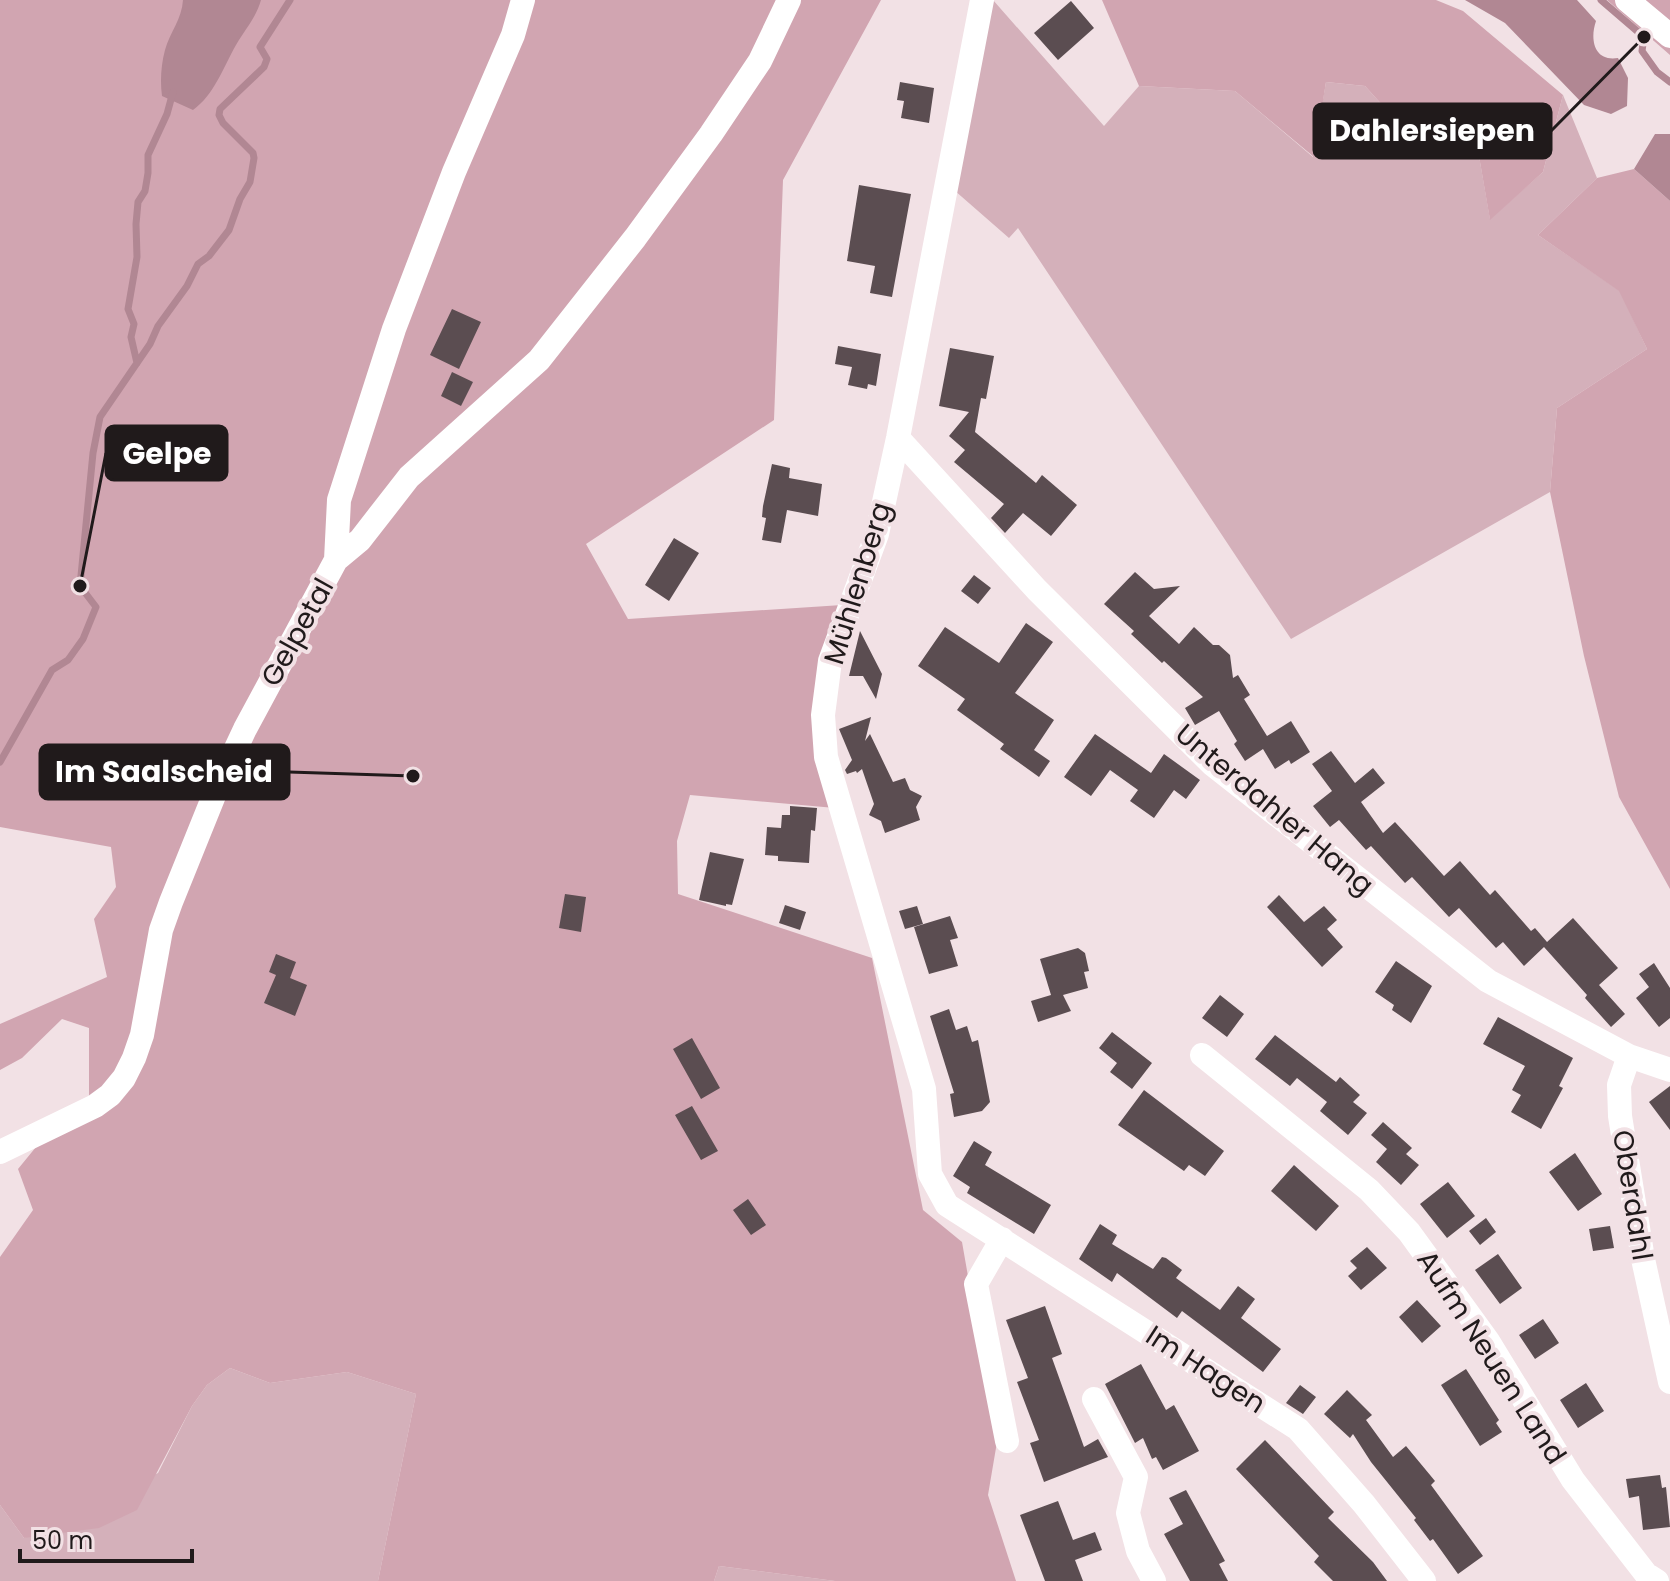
<svg xmlns="http://www.w3.org/2000/svg" width="1670" height="1581" viewBox="0 0 1670 1581" font-family="Poppins,sans-serif">
  <style>
    .green { fill: #d4b0ba }
    .forest { fill: #d1a5b1 }
    .water { fill: #b18793 }
    .lines { fill: none; stroke-linecap: round; stroke-linejoin: round }
    .stream { stroke: #b18793; stroke-width: 7 }
    .building { fill: #5b4d51 }
    .street { stroke: #fff; stroke-width: 24 }
    .labels { text-anchor: middle; stroke-width: 8; stroke-linejoin: round; paint-order: stroke }
    .street-label { font-size: 28px; fill: #201a1b; stroke: #f2e1e5 }
    .leader { fill: none; stroke: #201a1b; stroke-width: 3 }
    .callout-dot { fill: #201a1b; stroke: #f2e1e5; stroke-width: 3 }
    .callout { fill: #201a1b; stroke: #201a1b; stroke-width: 3 }
    .callout-label { font-size: 30px; text-anchor: middle; font-weight: bold; fill: #fff }
  </style>
  <rect width="100%" height="100%" fill="#f2e1e5"/>
  <path class="green" d="M993 0 1104 126 1139 86 1235 91 1313 157 1326 82 1365 86 1430 158 1475 133 1490 219 1543 172 1563 95 1597 178 1538 235 1620 291 1647 349 1557 408 1550 492 1291 639 1018 228 1009 238 954 190Z
    M230 1368 270 1383 347 1372 416 1394 378 1581H0V1505L24 1538 158 1473 192 1406 207 1385Z
    M719 1566 835 1581H714Z"/>
  <path class="forest" d="M0 0H881L783 180 774 420 586 544 628 619 842 605 825 664 835 808 690 795 677 841 678 894 872 958 923 1210 962 1242 997 1442 988 1495 1016 1581H835L719 1566 714 1581H378L416 1394 347 1372 270 1383 230 1368 207 1385 192 1406 137 1510 99 1528 24 1538 0 1505V1257L33 1210 18 1169 36 1147 89 1119V1028L62 1019 22 1058 0 1070V1024L107 977 94 919 116 887 111 847 0 827Z
    M1102 0H1436L1463 11 1563 95 1543 172 1490 220 1475 133 1430 158 1365 86 1326 82 1314 157 1235 91 1139 86Z
    M1607 0H1670V55Z
    M1634 169 1670 201V889L1619 797 1584 656 1550 492 1557 408 1647 349 1619 291 1538 235 1597 178Z"/>
  <path class="water" d="M183 0H261C256 18 245 29 236 45 223 68 214 95 193 110L162 96C160 81 161 65 165 50 170 32 182 19 183 0Z
    M1465 0H1577L1596 21C1590 38 1593 62 1618 58L1628 78 1627 106 1611 114 1584 105 1505 23Z
    M1655 134H1670V201L1634 169Z"/>
  <g class="lines">
    <path class="stream" d="M1601 0 1644 37 1642 51 1657 72 1670 82
      M137 363 131 337 134 324 128 309 137 257 136 224 138 202 145 191 148 173V155L167 114 173 92
      M0 762 52 670 68 660 83 639 96 607 80 586 93 453 100 417 150 344 158 326 187 286 198 264 209 256 229 230 240 199 250 182 254 158 253 153 223 123 219 115 220 109 264 67 267 59 260 47 290 0"/>
  </g>
  <path class="building" d="M1071 1 1094 28 1058 60 1034 33Z
    M900 82 934 88 929 123 901 118 904 101 897 100Z
    M859 185 911 194 892 297 870 293 875 266 847 261Z
    M452 309 481 322 459 369 430 355Z
    M838 346 881 354 876 386 868 384 867 389 848 385 852 367 835 364Z
    M950 348 994 356 986 399 981 398 975 432 1036 483 1042 475 1077 505 1051 536 1023 513 1005 533 991 518 1004 504 954 462 965 450 949 436 969 412 939 406Z
    M452 372 473 382 461 406 441 396Z
    M772 464 790 468 789 478 822 484 818 516 787 510 781 543 762 540 766 518 762 517 763 506Z
    M674 538 699 553 669 601 645 585Z
    M1135 572 1154 589 1180 586 1149 616 1179 644 1194 627 1213 645H1219L1230 655 1233 678 1238 675 1250 695 1244 699 1267 736 1291 721 1310 752 1291 764 1289 760 1275 769 1263 749 1245 761 1234 744 1237 741 1219 711 1195 725 1185 708 1203 697 1164 661 1162 663 1131 634 1134 631 1104 604Z
    M974 575 991 588 978 604 961 591Z
    M1026 623 1053 642 1015 693 1054 720 1034 750 1050 761 1039 777 1000 749 1004 744 957 710 965 699 918 666 945 627 999 663Z
    M860 631 882 674 876 699 863 676H849Z
    M871 717 865 741 870 734 893 782 905 778 910 790 922 796 916 807 920 820 885 833 881 821 869 815 874 804 862 769 857 773 856 771 847 774 845 770 852 760 839 729Z
    M1095 734 1151 773 1164 754 1200 780 1186 799 1174 790 1154 818 1130 801 1138 790 1110 770 1091 796 1064 777Z
    M1331 751 1355 783 1373 768 1385 783 1361 802 1383 833 1395 822 1444 876 1460 861 1490 895 1495 890 1531 931 1535 928 1547 942 1573 918 1618 968 1599 985 1625 1014 1611 1027 1585 998 1587 995 1544 947 1524 966 1503 942 1496 948 1459 908 1449 917 1412 877 1405 883 1371 846 1366 850 1339 820 1330 827 1313 806 1332 791 1312 764Z
    M790 806 817 808 815 831 811 830 809 863 778 861V856L765 855 767 827 781 828 782 815H790Z
    M710 852 744 859 732 905 726 904V906L699 900Z
    M565 894 586 897 581 932 559 928Z
    M1279 895 1304 922 1324 906 1337 920 1327 929 1343 947 1322 967 1267 907Z
    M785 905 806 912 800 930 779 923Z
    M917 906 923 924 905 929 899 911Z
    M950 916 958 938 950 940 958 966 929 974 914 927Z
    M1078 948 1085 953 1089 971 1084 972 1088 988 1063 995 1071 1011 1038 1022 1031 1001 1051 995 1040 959Z
    M276 954 296 962 290 978 307 985 295 1016 264 1003 276 975 269 972Z
    M1396 961 1432 986 1411 1023 1392 1010 1394 1005 1375 992Z
    M1654 963 1670 988V1018L1659 1027 1636 998 1649 987 1639 974Z
    M1220 995 1244 1014 1227 1037 1202 1018Z
    M949 1009 956 1030 967 1026 972 1042 978 1040 990 1102 982 1111 954 1117 950 1094 954 1093 930 1016Z
    M1498 1017 1573 1058 1559 1086 1563 1088 1541 1129 1511 1112 1521 1095 1512 1090 1525 1066 1483 1044Z
    M1112 1032 1152 1063 1132 1089 1110 1072 1117 1063 1099 1048Z
    M1275 1035 1336 1082 1340 1077 1360 1095 1353 1102 1367 1113 1348 1135 1320 1111 1327 1102 1297 1078 1290 1086 1255 1059Z
    M692 1038 720 1088 701 1099 673 1049Z
    M1670 1086V1130L1649 1102Z
    M1144 1090 1224 1151 1205 1176 1189 1165 1184 1171 1118 1125Z
    M692 1106 718 1151 701 1160 675 1115Z
    M1383 1122 1412 1148 1406 1154 1419 1165 1401 1185 1376 1162 1387 1149 1371 1135Z
    M974 1141 992 1152 985 1165 1051 1205 1034 1234 967 1193 970 1187 953 1176Z
    M1575 1153 1602 1194 1578 1211 1549 1172Z
    M1294 1165 1339 1206 1316 1231 1271 1191Z
    M1448 1182 1475 1216 1447 1238 1420 1204Z
    M748 1199 766 1225 751 1235 733 1210Z
    M1486 1218 1496 1232 1480 1245 1469 1231Z
    M1100 1224 1117 1235 1112 1244 1153 1269 1162 1257 1166 1258 1182 1270 1176 1278 1220 1310 1238 1286 1255 1299 1241 1318 1281 1349 1263 1372 1182 1311 1177 1318 1117 1273 1112 1282 1079 1259Z
    M1610 1226 1614 1248 1593 1251 1589 1229Z
    M1367 1247 1387 1268 1361 1290 1348 1276 1357 1268 1350 1261Z
    M1498 1254 1522 1288 1500 1304 1475 1270Z
    M1417 1300 1441 1326 1422 1343 1399 1317Z
    M1045 1306 1062 1354 1052 1358 1084 1447 1098 1439 1108 1457 1044 1482 1030 1443 1039 1440 1017 1382 1028 1378 1006 1320Z
    M1543 1319 1559 1343 1535 1359 1519 1335Z
    M1141 1364 1166 1410 1174 1405 1199 1451 1163 1470 1156 1457 1152 1459 1143 1438 1135 1443 1105 1384Z
    M1466 1369 1499 1420 1496 1423 1502 1432 1480 1446 1441 1385Z
    M1586 1383 1604 1411 1578 1428 1560 1400Z
    M1300 1385 1316 1397 1303 1414 1286 1403Z
    M1347 1390 1372 1415 1366 1420 1393 1457 1406 1446 1435 1481 1431 1485 1483 1556 1458 1574 1433 1539 1430 1541 1414 1520 1416 1518 1371 1462 1353 1434 1350 1438 1324 1414Z
    M1265 1440 1334 1512 1328 1518 1373 1562 1387 1581H1333L1314 1562 1319 1556 1236 1469Z
    M1660 1475 1662 1488 1666 1487 1670 1527 1643 1530 1639 1496 1629 1498 1626 1479Z
    M1186 1490 1225 1561 1219 1564 1228 1581H1190L1164 1534 1183 1524 1169 1498Z
    M1058 1501 1073 1540 1095 1532 1102 1550 1075 1560 1083 1581H1045L1020 1515Z"/>
  <g class="lines">
    <path class="street" d="M982 0 898 438 877 534 830 661 823 715 826 757 924 1089 930 1174 947 1205 1298 1429 1364 1504 1424 1581
      M1627 0 1670 36
      M898 438 1037 590 1212 764 1488 981 1629 1056 1670 1070
      M336 560 360 540 409 477 539 360 635 238 711 134 760 61 789 0
      M1202 1055 1369 1190 1409 1232 1488 1341 1573 1480 1646 1574 1657 1581
      M1629 1056 1619 1085 1620 1116 1643 1259 1670 1382
      M0 1152 95 1106 110 1095 124 1078 134 1058 142 1035 161 930 171 902 215 793 245 729 336 560 339 500 394 329 454 172 513 35 523 0
      M1002 1239 976 1284 1007 1441
      M1094 1399 1136 1477 1128 1513 1138 1551 1154 1581"/>
  </g>
  <g class="labels">
    <g class="street-label">
      <text transform="translate(857 583) rotate(-73)" y="10">Mühlenberg</text>
      <text transform="translate(297 632) rotate(-61)" y="10">Gelpetal</text>
      <text transform="translate(1275 809) rotate(40)" y="10">Unterdahler Hang</text>
      <text transform="translate(1633 1195) rotate(81)" y="10">Oberdahl</text>
      <text transform="translate(1492 1357) rotate(57)" y="10">Aufm Neuen Land</text>
      <text transform="translate(1206 1369) rotate(33)" y="10">Im Hagen</text>
    </g>
  </g>
  <path class="leader" d="M1644 37L1551 131M80 586L106 453M413 776L289 772"/>
  <g class="callout-dot">
    <circle cx="1644" cy="37" r="8"/>
    <circle cx="80" cy="586" r="8"/>
    <circle cx="413" cy="776" r="8"/>
  </g>
  <g class="callout">
    <rect x="1314" y="104" width="237" height="54" rx="8"/>
    <rect x="106" y="426" width="121" height="54" rx="8"/>
    <rect x="40" y="745" width="249" height="54" rx="8"/>
  </g>
  <g class="callout-label">
    <text x="1432" y="141">Dahlersiepen</text>
    <text x="167" y="464">Gelpe</text>
    <text x="164" y="782">Im Saalscheid</text>
  </g>
  <path d="M20 1549v12h172v-12" fill="none" stroke="#201a1b" stroke-width="4"/>
  <text x="32" y="1549" font-size="24" fill="#201a1b" stroke="#f2e1e5" stroke-width="6" paint-order="stroke">50 m</text>
</svg>
